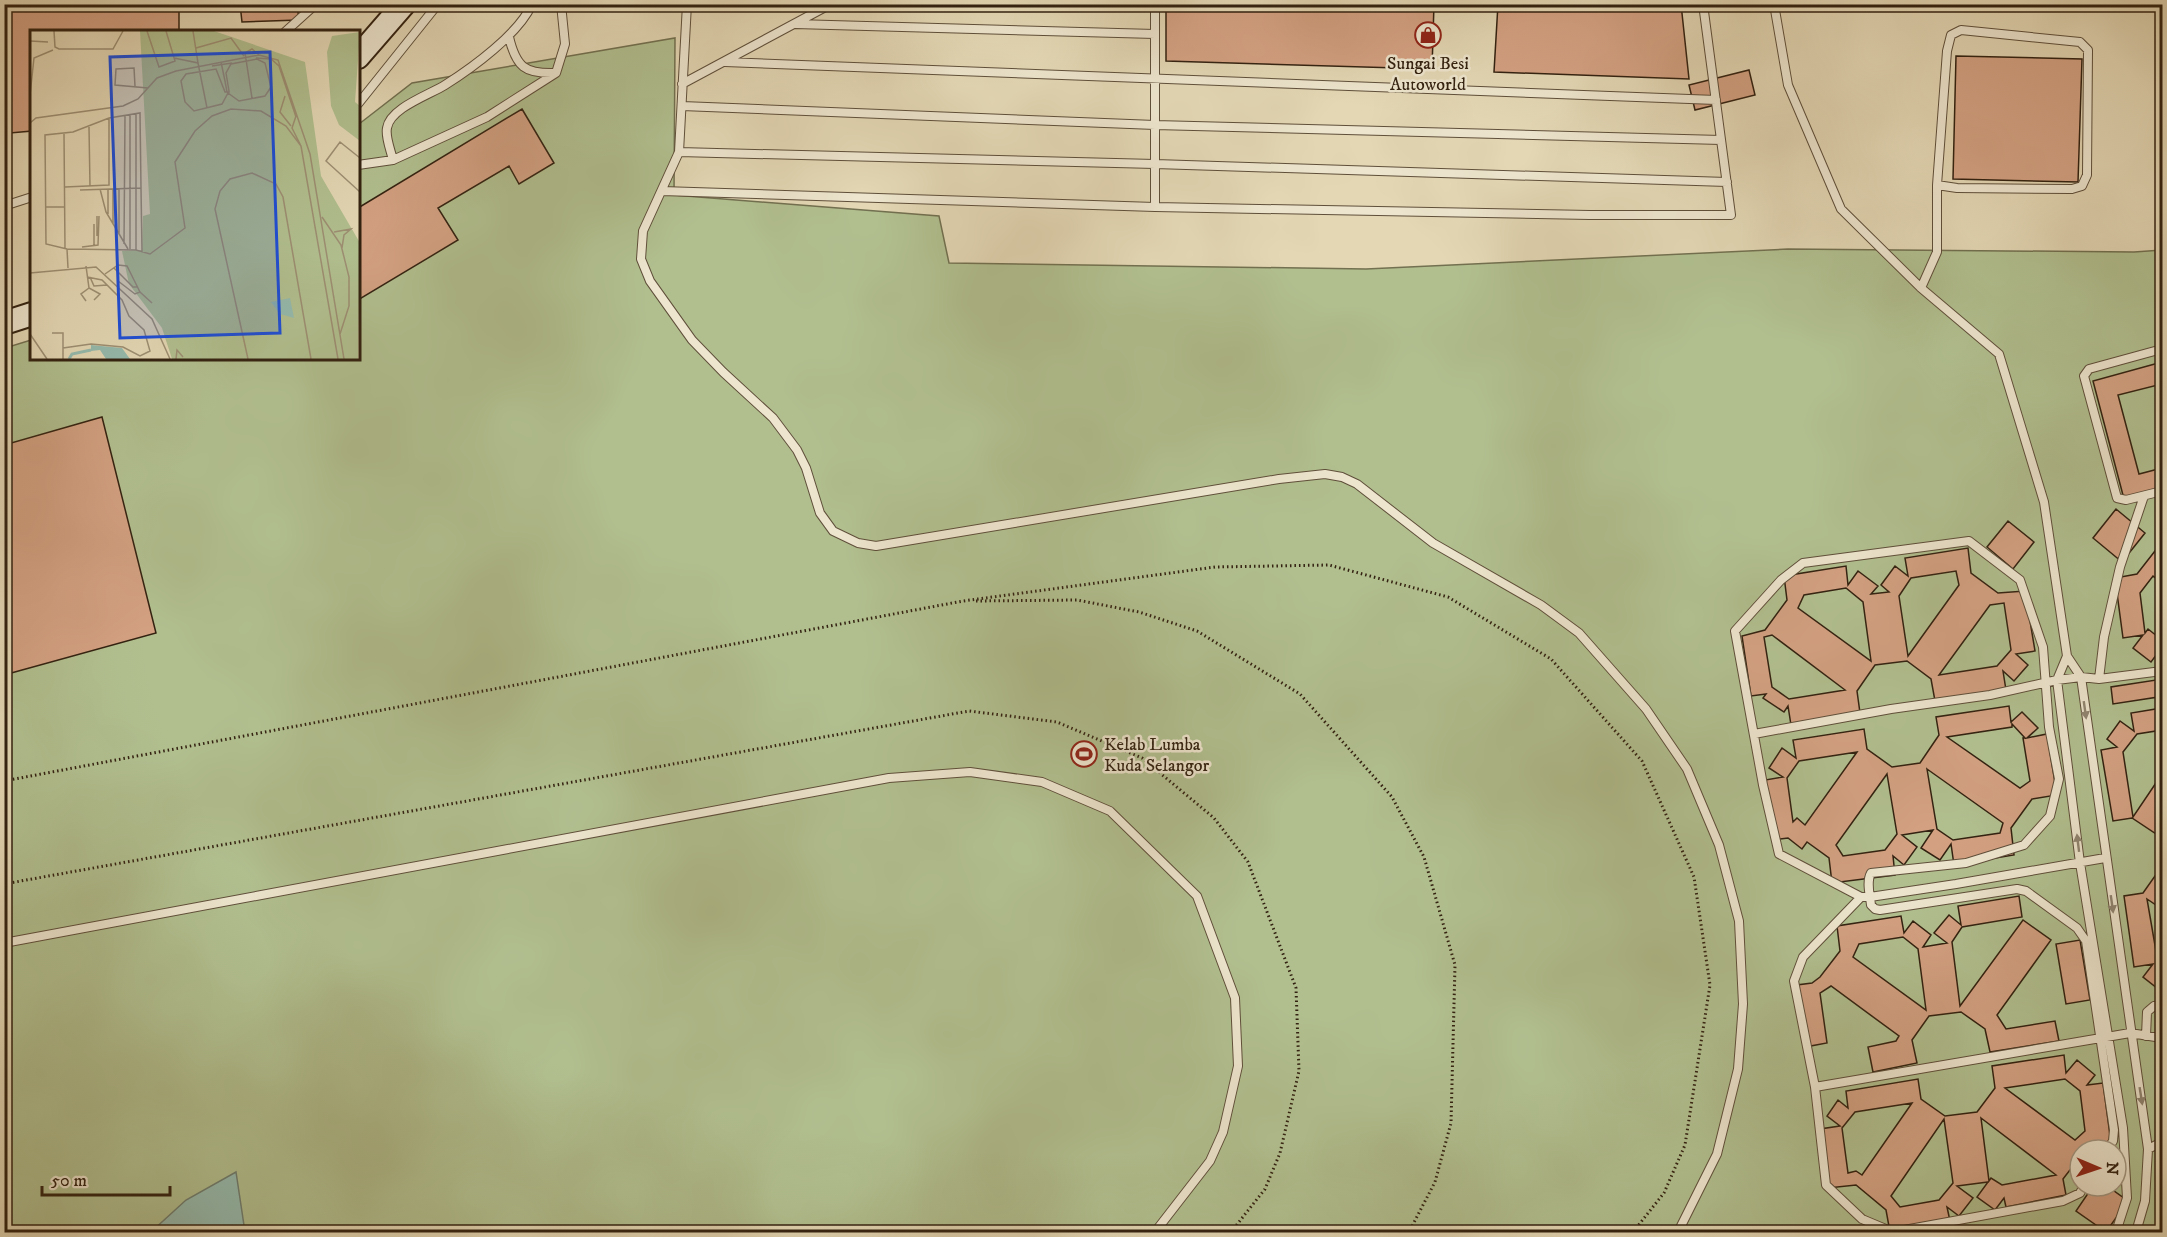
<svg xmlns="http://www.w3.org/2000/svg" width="2167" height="1237" viewBox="0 0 2167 1237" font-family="'IM FELL DW Pica',serif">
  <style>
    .green { fill: #b1bf8f; stroke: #727050; stroke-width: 1.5; fill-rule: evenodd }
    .water { fill: #95baad; stroke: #6e7d6f; stroke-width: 1.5 }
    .building { fill: #d3a182; stroke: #321; stroke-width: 1.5; fill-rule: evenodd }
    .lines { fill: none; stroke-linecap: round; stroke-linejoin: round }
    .lane-casing { stroke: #5f4f3a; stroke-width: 10 }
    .secondary-casing { stroke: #321; stroke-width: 26 }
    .path { stroke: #321; stroke-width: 3; stroke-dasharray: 1.5 3; stroke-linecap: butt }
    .lane { stroke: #ede5ce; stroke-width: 8 }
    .secondary { stroke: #ede5ce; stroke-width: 22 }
    .oneway { fill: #908470 }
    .labels { text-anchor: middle; stroke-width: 5; stroke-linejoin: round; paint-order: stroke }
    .poi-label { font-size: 18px; fill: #321; stroke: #ede5ce }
    .inset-river { fill: none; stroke: #95baad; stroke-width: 3 }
    .inset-road { fill: none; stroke: #9d8f73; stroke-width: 1.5 }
    .view { fill: #1d4ed8; fill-opacity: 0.15; stroke: #1d4ed8; stroke-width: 3 }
    .inset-edge { fill: none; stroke: #321; stroke-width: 3 }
  </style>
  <rect width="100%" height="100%" fill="#e3d7b4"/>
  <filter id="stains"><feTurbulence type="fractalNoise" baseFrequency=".00333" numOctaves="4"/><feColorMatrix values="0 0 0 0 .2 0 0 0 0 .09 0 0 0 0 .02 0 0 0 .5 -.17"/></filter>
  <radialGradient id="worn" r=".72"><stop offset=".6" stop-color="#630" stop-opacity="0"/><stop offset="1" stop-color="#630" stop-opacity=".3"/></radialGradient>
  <path class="green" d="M675 38 674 195 939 216 949 263 1366 269 1788 249 2134 252 2162 250V1232H5V348L31 340 32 358H358L359 124 412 83ZM2080 1150H2116V1186H2080Z"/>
  <path class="water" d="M236 1172 245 1232H151L186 1200Z"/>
  <path class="building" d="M4 4H179V32H32V131L10 133Z
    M240 4H297L299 20 242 22Z
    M1166 4H1434L1432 69 1166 61Z
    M1498 4H1681L1689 79 1494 72Z
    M1956 56 2082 59 2078 182 1953 179Z
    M1749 70 1755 95 1695 110 1689 85Z
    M522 109 554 163 519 184 509 166 438 208 458 240 358 300V208Z
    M2162 362V384L2118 395 2139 474 2162 468V488L2124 499 2093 381Z
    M102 417 156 633 4 675V445Z
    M2116 509 2145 533 2122 562 2093 538Z
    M2008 521 2034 542 2013 569 1987 547Z
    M2162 542V583L2153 576 2140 593 2145 633 2148 629 2162 640V665L2160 650 2151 662 2133 648 2143 635 2123 638 2115 578 2137 574Z
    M1968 548 1971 573 1998 593 2025 591 2035 651 2016 654 2028 665 2014 681 2003 671 2006 690 1935 701 1931 679 1907 661 1875 665 1857 691 1860 713 1791 725 1788 706 1784 712 1763 698 1766 694 1751 696 1742 636 1765 630 1787 600 1784 576 1846 566 1848 585 1858 571 1878 586 1871 594 1889 592 1881 585 1895 566 1908 576 1905 558ZM1956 571 1959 585 1908 656 1899 596 1911 578ZM1846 588 1863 602 1871 661 1798 608 1804 595ZM2004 603 2011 650 1997 666 1939 675 1990 605ZM1772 635 1845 690 1789 699 1772 687 1764 637Z
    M2156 680 2158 697 2113 704 2111 687Z
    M2009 706 2011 722 2022 712 2038 728 2027 738 2047 734 2057 795 2032 799 2011 828 2014 855 1954 865 1951 844 1940 860 1921 848 1933 830 1902 835 1917 847 1904 865 1893 856 1895 875 1832 883 1829 858 1807 842 1802 849 1788 838 1773 840 1765 780 1783 777 1769 768 1782 748 1796 758 1793 740 1864 729 1867 749 1892 767 1920 763 1939 735 1936 717ZM2012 724 2025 738H2023L2030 781 2020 788 1947 737 2012 727ZM1857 752 1805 825 1797 818 1793 822 1787 778 1799 761ZM1927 769 2003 823 2000 833 1953 840 1937 829ZM1887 774 1897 834 1885 850 1843 856 1836 845Z
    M2162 708V730L2137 734 2123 752 2133 817 2162 774V864L2159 836 2132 818 2113 821 2101 750 2117 747 2107 739 2120 721 2134 731 2131 713Z
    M2162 866V909L2147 899 2157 957 2162 961V992L2143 977 2153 964 2134 967 2124 896 2143 893Z
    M2019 896 2022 917 1962 927 1952 942 1960 1006 2023 920 2051 940 1997 1015 2006 1029 2055 1021 2059 1041 1990 1052 1985 1029 1961 1012 1929 1016 1912 1040 1917 1063 1873 1072 1868 1047 1896 1041 1899 1036 1831 986 1820 993 1827 1043 1805 1047 1797 985 1812 983 1820 977 1840 951 1837 926 1901 916 1904 933 1913 921 1931 935 1923 947 1947 943 1934 933 1949 915 1961 925 1958 906ZM1903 937 1918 949 1926 1010 1853 957 1859 944Z
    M2080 940 2090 1000 2066 1004 2056 944Z
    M2064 1055 2066 1073 2077 1060 2095 1075 2087 1085 2103 1083 2111 1143 2089 1146 2085 1150H2080V1157L2063 1179 2066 1195 2006 1207 2004 1198 1995 1210 1977 1197 1988 1182 1957 1186 1973 1198 1959 1216 1947 1207 1950 1221 1890 1232 1886 1210 1856 1185 1828 1188 1820 1129 1840 1126 1827 1116 1838 1100 1848 1108 1846 1091 1918 1079 1921 1099 1945 1116 1977 1112 1995 1088 1992 1066ZM2065 1079 2080 1091 2085 1131 2075 1140 2005 1088ZM1912 1103 1862 1175 1856 1171 1848 1173 1842 1128 1855 1112ZM1981 1118 2056 1175 2002 1185 1991 1178 1989 1181ZM1944 1119 1953 1183 1939 1200 1900 1207 1891 1196Z
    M2093 1186H2107L2128 1201 2106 1232 2076 1211Z"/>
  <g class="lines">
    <g class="lane-casing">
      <path id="lane" d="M687 4 679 152 643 231 641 259 650 281 692 340 723 372 773 418 797 450 806 468 820 513 833 531 858 543 876 546 1279 479 1325 474 1342 477 1357 484 1433 543 1541 605 1579 633 1646 709 1687 769 1719 845 1739 921 1743 1004 1738 1069 1717 1154 1678 1232
        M1155 4V207L1590 215H1731L1703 4
        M1774 4 1788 85 1841 209 1921 288 1999 354 2044 502 2067 656 2081 677 2148 1149 2145 1201 2136 1232
        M795 24 1155 34
        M285 32 316 4
        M509 37C516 67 525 74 555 73
        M725 62 1716 100
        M682 84 831 4
        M358 104 438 4
        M682 106 1155 125 1721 140
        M679 152 1155 164 1727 182
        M393 160C391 151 385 137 387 128 390 108 429 95 445 85 472 68 519 34 532 4
        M358 165 393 160 487 117 556 73 565 44 561 4
        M662 191 1155 207
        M4 206 32 197
        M1921 288 1937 252V185L1947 51 1951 35 1961 30 2080 42 2088 50 2087 175 2082 186 2072 189 1957 188 1937 185
        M2162 349 2089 369 2084 376 2117 498 2126 500 2162 491
        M2067 656 2057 680 2080 863 2123 1128 2127 1198 2116 1232
        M2099 679 2162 671
        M1754 734 1891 709 1990 695 2057 680 2081 677 2099 679 2104 637 2120 567 2144 496
        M2105 858 1956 884 1870 897H1861L1779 854 1763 785 1735 631 1781 580 1803 563 1969 541 2020 580 2043 647 2049 727 2059 779 2050 816 2024 845 1966 863 1871 873C1866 882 1870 895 1871 905L1875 909 1880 910 2017 889 2026 891 2077 928 2086 941 2114 1130 2113 1141 2107 1150
        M1861 897 1803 957 1794 981 1815 1087 1826 1185 1862 1219 1893 1232 2063 1201 2080 1193 2084 1186
        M4 943 889 778 970 772 1042 782 1110 811 1197 896 1235 998 1238 1066 1223 1132 1210 1161 1155 1232
        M2146 1036 2147 1012 2154 1006 2162 1005
        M1815 1087 2130 1033 2162 1038
        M2148 1149 2162 1142"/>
    </g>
    <g class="secondary-casing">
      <path id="secondary" d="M358 57 404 4
        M4 323 32 314"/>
    </g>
    <path class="path" d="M976 601 1077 600 1139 612 1197 631 1300 694 1392 797 1424 857 1455 965 1451 1123 1435 1182 1409 1232
      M4 781 963 601 1215 567 1329 565 1448 597 1551 659 1642 761 1694 877 1710 985 1685 1145 1664 1193 1633 1232
      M4 884 969 711 1057 722 1142 758 1214 818 1248 862 1296 988 1299 1071 1280 1153 1265 1189 1231 1232"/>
    <use href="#lane" class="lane"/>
    <use href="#secondary" class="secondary"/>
  </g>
  <defs><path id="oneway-solid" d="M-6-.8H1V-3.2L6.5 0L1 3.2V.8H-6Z" transform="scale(1.5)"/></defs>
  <g class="oneway">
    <use href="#oneway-solid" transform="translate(2085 710) rotate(82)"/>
    <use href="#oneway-solid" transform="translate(2078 843) rotate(-97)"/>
    <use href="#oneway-solid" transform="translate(2112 904) rotate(82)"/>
    <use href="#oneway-solid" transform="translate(2141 1096) rotate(81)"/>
  </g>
  <defs>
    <g id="shop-ring" transform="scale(1.35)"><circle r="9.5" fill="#ede5ce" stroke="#8f2418" stroke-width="1.5"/><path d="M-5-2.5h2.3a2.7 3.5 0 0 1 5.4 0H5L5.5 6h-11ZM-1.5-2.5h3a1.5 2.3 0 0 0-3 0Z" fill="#8f2418"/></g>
    <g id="stadium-ring" transform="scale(1.35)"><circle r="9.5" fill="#ede5ce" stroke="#8f2418" stroke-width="1.5"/><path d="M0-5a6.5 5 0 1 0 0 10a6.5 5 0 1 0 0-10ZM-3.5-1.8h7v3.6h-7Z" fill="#8f2418"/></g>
  </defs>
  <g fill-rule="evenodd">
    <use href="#shop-ring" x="1428" y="35"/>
    <use href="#stadium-ring" x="1084" y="754"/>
  </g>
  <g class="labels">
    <g class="poi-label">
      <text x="1428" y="69">Sungai Besi<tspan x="1428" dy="21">Autoworld</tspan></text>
      <text x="1104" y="750" text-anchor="start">Kelab Lumba<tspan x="1104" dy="21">Kuda Selangor</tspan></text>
    </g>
  </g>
  <g transform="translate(30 30)">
    <rect width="330" height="330" fill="#e3d7b4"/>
    <path d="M110 1H184L275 32 291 146 330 213 328 329H142L132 298 99 254 92 221 112 220 113 186 120 184ZM330 2 325 72 330 76V111L309 95 301 76 297 22 302 6Z" fill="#b1bf8f"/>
    <path d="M260 268 264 288 250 284 241 272ZM61 315 92 318 100 329H76L70 320 61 321Z" fill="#95baad"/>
    <path class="inset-river" d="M39 329 42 324 61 320"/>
    <path class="inset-road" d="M24 1 25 17 29 19H83L93 1M117 1 129 37 145 31 136 1M163 1 168 33M0 11 18 12M166 18 201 8 214 26M144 28 168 33 177 78M226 28 241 29 249 36 266 87M191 32 195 51 197 62 198 63 192 74 164 81 155 72 151 51 156 44 186 39 195 62H199V61L196 43 201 34 227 29 235 33 241 57 235 66 209 71 198 63M182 36 202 33M105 56 104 38 86 39 85 55 118 58M0 65 4 28 23 20M255 66 250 82 261 96M222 68 215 23 222 19 229 25M106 84V220M100 85V219M0 93 6 88 93 76 108 69 127 48 146 41 229 25 248 30 280 124 314 329M59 97 60 157M34 104 35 219M271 116 308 329M330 128 310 112 296 131 330 162M35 157 79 155V88M89 158V205M111 158 112 222M70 159 76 182 98 219M78 159V184M15 177H35M67 186V206M292 187 311 215 319 247V276L310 304M83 193V159M304 202 321 199 314 205 312 218M94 214 95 85M64 216V194M52 217 68 215 69 186M37 219 16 214 15 105 43 102 79 88 110 83 111 158 50 160M56 236 59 258 70 264 64 270M38 238 37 219 106 220 120 224 155 198 145 132 165 101 182 86 201 79 231 81 256 96 271 116 262 98 266 86M84 238 103 257H108M0 243 66 237 122 289 140 329M75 244 88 235 97 236 110 262 122 273M60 247 64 256 77 255M88 251 105 264 110 262M56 271 51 264 59 258M22 303H33V329M0 304 17 329M33 318 61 314 93 317 110 326 120 321 114 300 99 286 92 270 72 250 57 247M146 329 147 320 153 327M218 329 185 179 190 161 200 149 222 143 246 154 253 167 281 329"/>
    <path class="view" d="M240 22 250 303 90 308 80 27Z"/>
    <rect width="330" height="330" class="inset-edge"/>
  </g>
  <rect width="2167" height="1237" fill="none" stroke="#e3d7b4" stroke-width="24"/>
  <rect x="6" y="6" width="2155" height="1225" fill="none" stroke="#321" stroke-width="3"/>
  <rect x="12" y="12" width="2143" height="1213" fill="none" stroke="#321" stroke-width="1.5"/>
  <g transform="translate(2098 1168) rotate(92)"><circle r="28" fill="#ede5ce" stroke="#a39782" stroke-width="1.5"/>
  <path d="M0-4.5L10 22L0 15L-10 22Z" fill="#8f2418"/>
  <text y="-9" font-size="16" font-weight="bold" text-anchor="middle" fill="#332211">N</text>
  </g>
  <path d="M42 1186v9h128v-9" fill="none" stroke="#332211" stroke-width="3"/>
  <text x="51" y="1186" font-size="18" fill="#332211" stroke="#ede5ce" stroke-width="4.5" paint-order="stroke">50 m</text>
  <rect width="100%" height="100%" filter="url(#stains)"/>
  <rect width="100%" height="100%" fill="url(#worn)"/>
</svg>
